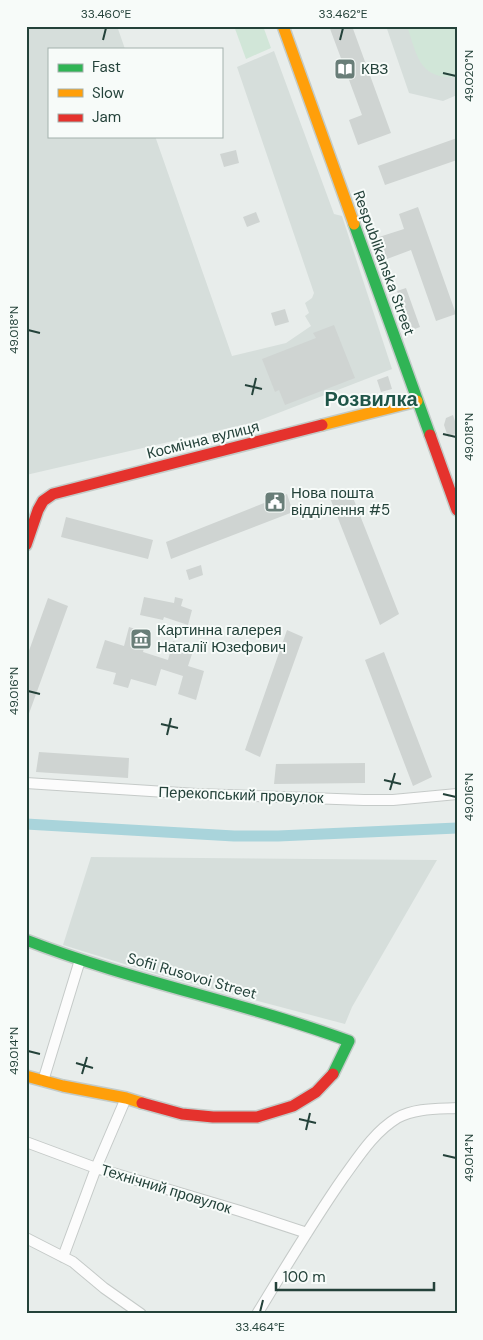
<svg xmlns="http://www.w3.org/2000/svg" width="483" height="1340" viewBox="0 0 483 1340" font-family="'DM Sans',sans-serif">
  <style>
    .built { fill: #d6dedb }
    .green { fill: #d1e6d8 }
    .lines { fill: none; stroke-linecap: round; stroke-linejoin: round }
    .canal { stroke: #a9d4db; stroke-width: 11 }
    .building { fill: #cfd4d2 }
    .street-casing { stroke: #c5cac8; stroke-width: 12 }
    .fast-casing { stroke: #c3cbc8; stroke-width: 14 }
    .slow-casing { stroke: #c3cbc8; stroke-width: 14 }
    .jam-casing { stroke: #c3cbc8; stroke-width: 14 }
    .street { stroke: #fcfcfc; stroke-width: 10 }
    .fast { stroke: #30b455; stroke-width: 11 }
    .slow { stroke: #ff9f0a; stroke-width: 11 }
    .jam { stroke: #e5322d; stroke-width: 11 }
    .ticks { fill: none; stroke: #24423a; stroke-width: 2 }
    .labels { text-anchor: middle; stroke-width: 4; stroke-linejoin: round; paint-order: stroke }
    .poi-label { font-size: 15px; fill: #24423a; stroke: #f7fbf9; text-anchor: start }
    .street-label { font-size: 15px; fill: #24423a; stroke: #f7fbf9 }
    .district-label { font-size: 20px; font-weight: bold; fill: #1f5548; stroke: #f7fbf9 }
    .neatline { fill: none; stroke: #24423a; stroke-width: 2 }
    .ticks-label { font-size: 12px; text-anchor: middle; fill: #24423a }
  </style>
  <rect width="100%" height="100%" fill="#e8edeb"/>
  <path class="built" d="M26 26H117L125 49H49V136H155L232 356 286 343 311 326 305 316 309 313 305 303 312 298 314 293 237 67 274 51 334 214 342 216 392 369 255 422 26 475Z
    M386 26H457V95L443 101 409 93Z
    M91 857 437 860 352 1007 345 1024 163 976 63 945Z"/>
  <path class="green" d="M234 26H263L271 48 246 59Z
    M407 26H457V77C419 80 417 55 407 26Z"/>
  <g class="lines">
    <path class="canal" d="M26 824 234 836H278L457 828"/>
  </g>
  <path class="building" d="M329 26H352L391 133 358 145 349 120 362 115Z
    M457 138V160L385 185 378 166Z
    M236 150 239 163 224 167 220 154Z
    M418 207 456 314 436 321 411 250 387 259 379 237 404 229 399 214Z
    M256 212 260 222 247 227 243 217Z
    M406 288 420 327 412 330 402 300 401 301 397 291Z
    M285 309 289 322 275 326 271 313Z
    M334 325 355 378 285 405 279 390 275 392 262 359 316 338 313 333Z
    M388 376 392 389 381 392 377 380Z
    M453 415 457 427V433L448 437 444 425 446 418Z
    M350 490 399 614 380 625 330 498Z
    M287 494 293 512 171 559 166 542Z
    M66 517 153 540 148 559 61 537Z
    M201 565 203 575 189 580 186 570Z
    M144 597 174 603 175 597 183 599 181 606 192 610 188 625 164 617 163 620 140 615Z
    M48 598 68 606 27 719H26V659Z
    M129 627 148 633 143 652 168 660 173 641 194 648 188 666 204 671 196 700 178 694 183 676 161 669 156 686 131 679 128 688 113 684 116 673 96 668 105 640 124 646Z
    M287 630 303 637 260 757 245 750Z
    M384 652 432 777 413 786 365 660Z
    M39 752 129 758 128 778 36 772Z
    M365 763V783L274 784 276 764Z"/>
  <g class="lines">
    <g class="street-casing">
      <path id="street" d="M26 783 197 794 364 800H393L457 794
        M43 1081 80 960
        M26 1142 96 1168 240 1211 307 1233
        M26 1238 73 1262 104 1288 141 1314
        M63 1257 96 1168 126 1098
        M257 1314C285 1268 313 1221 343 1178 359 1156 374 1132 397 1118 415 1108 437 1109 457 1108"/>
    </g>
    <g class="fast-casing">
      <path id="fast" d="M354 224 430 435
        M26 940C131 981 243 1002 349 1041L333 1074"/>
    </g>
    <g class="slow-casing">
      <path id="slow" d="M283 26 354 224
        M322 425 417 401
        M26 1076 63 1086 126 1098 142 1103"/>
    </g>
    <g class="jam-casing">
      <path id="jam" d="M430 435 457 510
        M26 545 38 510 43 501 53 494 322 425
        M142 1103 182 1114 213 1117H257L293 1106 316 1092 333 1074"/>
    </g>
    <use href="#street" class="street"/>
    <use href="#fast" class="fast"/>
    <use href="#slow" class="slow"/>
    <use href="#jam" class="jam"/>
  </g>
  <path class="ticks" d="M103 40 106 28M340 40 343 28M443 73 456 76M28 330 40 333M245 385 262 389M252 395 256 378M443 434 456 437M28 691 40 694M161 724 178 728M167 735 171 718M384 780 401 784M390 790 395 773M443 794 456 797M28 1051 40 1054M76 1063 93 1068M82 1074 87 1057M299 1119 316 1123M306 1130 310 1113M443 1155 456 1158M260 1312 263 1300"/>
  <defs>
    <g id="library-square" transform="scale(1.125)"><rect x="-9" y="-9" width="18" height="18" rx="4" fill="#697e78" stroke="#f7fbf9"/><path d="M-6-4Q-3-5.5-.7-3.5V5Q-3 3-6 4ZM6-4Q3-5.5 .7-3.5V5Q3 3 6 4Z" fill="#fff"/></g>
    <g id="civic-square" transform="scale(1.125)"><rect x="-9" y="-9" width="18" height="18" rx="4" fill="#697e78" stroke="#f7fbf9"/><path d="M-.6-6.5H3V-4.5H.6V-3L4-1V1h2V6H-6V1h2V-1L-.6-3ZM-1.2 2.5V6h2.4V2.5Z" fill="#fff"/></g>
    <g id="museum-square" transform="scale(1.125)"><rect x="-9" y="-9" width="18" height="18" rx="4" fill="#697e78" stroke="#f7fbf9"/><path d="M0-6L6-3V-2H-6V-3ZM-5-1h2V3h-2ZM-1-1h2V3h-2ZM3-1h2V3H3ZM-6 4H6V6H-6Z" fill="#fff"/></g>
  </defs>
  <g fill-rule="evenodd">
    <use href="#library-square" x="345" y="69"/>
    <use href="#civic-square" x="275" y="502"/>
    <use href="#museum-square" x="141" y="639"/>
  </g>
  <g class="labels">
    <g class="poi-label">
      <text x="361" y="74">КВЗ</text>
      <text x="291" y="498">Нова пошта<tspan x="291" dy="17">відділення #5</tspan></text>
      <text x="157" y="635">Картинна галерея<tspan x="157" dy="17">Наталії Юзефович</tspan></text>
    </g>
    <g class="street-label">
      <text transform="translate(384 263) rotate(70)" y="5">Respublikanska Street</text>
      <text transform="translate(203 440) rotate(-14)" y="5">Космічна вулиця</text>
      <text transform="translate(241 795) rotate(2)" y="5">Перекопський провулок</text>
      <text transform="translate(192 976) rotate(16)" y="5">Sofii Rusovoi Street</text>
      <text transform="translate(166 1189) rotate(17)" y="5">Технічний провулок</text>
    </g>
    <g class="district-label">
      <text x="371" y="406">Розвилка</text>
    </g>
  </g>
  <rect width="483" height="1340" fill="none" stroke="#f7fbf9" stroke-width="55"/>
  <rect x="48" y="48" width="175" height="90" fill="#f7fbf9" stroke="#a3b1ad"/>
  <rect x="58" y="64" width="25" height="8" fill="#30b455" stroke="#a3b1ad"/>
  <text x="92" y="72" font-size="15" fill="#24423a">Fast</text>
  <rect x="58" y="89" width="25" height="8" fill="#ff9f0a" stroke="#a3b1ad"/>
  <text x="92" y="98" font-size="15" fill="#24423a">Slow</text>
  <rect x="58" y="114" width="25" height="8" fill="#e5322d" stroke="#a3b1ad"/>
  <text x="92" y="122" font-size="15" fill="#24423a">Jam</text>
  <path d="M276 1282v8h158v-8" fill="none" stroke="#24423a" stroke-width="2.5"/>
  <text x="283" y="1282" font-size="15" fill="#24423a" stroke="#f7fbf9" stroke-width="4" paint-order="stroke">100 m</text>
  <rect x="28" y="28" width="428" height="1284" class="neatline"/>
  <g class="ticks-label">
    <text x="106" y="18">33.460°E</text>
    <text x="343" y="18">33.462°E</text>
    <text transform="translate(469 76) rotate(-90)" y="4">49.020°N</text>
    <text transform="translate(14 330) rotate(-90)" y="4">49.018°N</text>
    <text transform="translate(469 437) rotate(-90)" y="4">49.018°N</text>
    <text transform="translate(14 691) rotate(-90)" y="4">49.016°N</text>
    <text transform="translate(469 797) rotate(-90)" y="4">49.016°N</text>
    <text transform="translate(14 1051) rotate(-90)" y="4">49.014°N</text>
    <text transform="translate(469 1158) rotate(-90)" y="4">49.014°N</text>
    <text x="260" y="1331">33.464°E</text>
  </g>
</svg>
